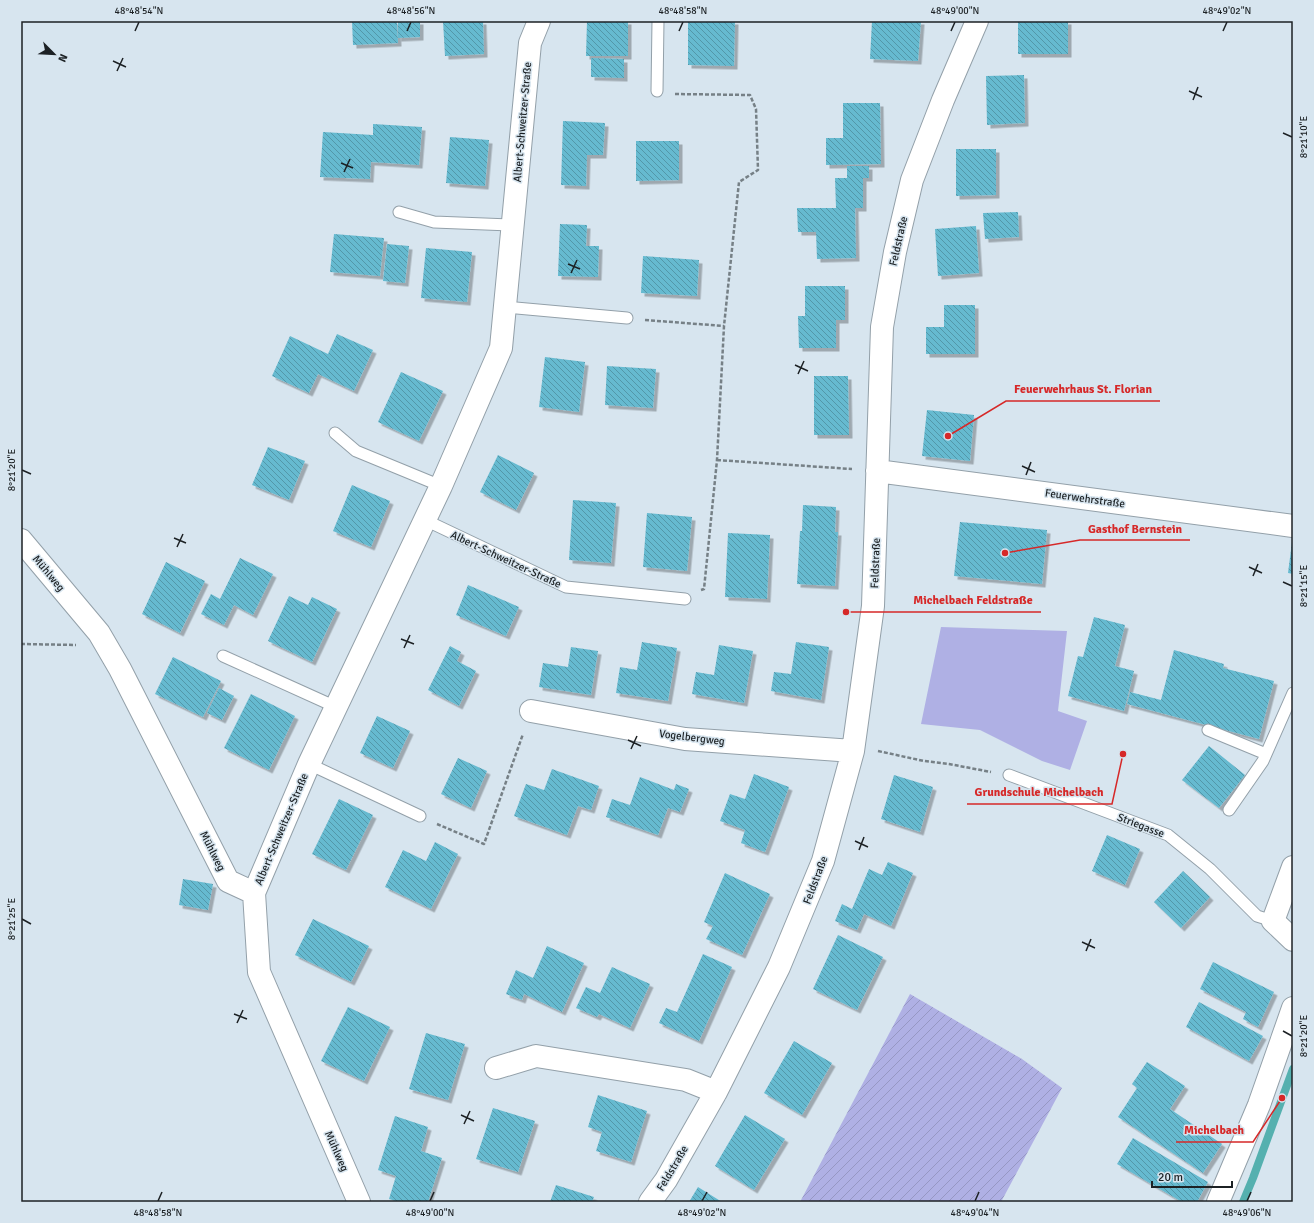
<svg xmlns="http://www.w3.org/2000/svg" width="1314" height="1223" viewBox="0 0 1314 1223" font-family="Signika,sans-serif">
  <style>
    .green { fill: #afb0e4 }
    .garden { fill: url(#garden-furrows) }
    .lines { fill: none; stroke-linecap: round; stroke-linejoin: round }
    .stream { stroke: #55b0af; stroke-width: 8 }
    .building { fill: url(#building-back-hatch); filter: url(#shadow) }
    .lane-casing { stroke: #93a0a9; stroke-width: 13 }
    .street-casing { stroke: #93a0a9; stroke-width: 24 }
    .path { stroke: #768086; stroke-width: 2.5; stroke-dasharray: 4 2; stroke-linecap: butt }
    .lane { stroke: #fff; stroke-width: 11 }
    .street { stroke: #fff; stroke-width: 22 }
    .ticks { fill: none; stroke: #1c2124; stroke-width: 1.5 }
    .labels { text-anchor: middle; stroke-width: 3; stroke-linejoin: round; paint-order: stroke }
    .street-label { font-size: 11px; fill: #1c2124; stroke: #d7e5ef }
    .leader { fill: none; stroke: #d62828; stroke-width: 1.5 }
    .callout-dot { fill: #d62828; stroke: #d7e5ef; stroke-width: 1.5 }
    .callout-label { font-size: 12px; text-anchor: middle; font-weight: bold; fill: #d62828; stroke: #d7e5ef; stroke-width: 3; stroke-linejoin: round; paint-order: stroke }
    .neatline { fill: none; stroke: #1c2124; stroke-width: 1.5 }
    .ticks-label { font-size: 10px; text-anchor: middle; fill: #1c2124 }
  </style>
  <defs>
    <pattern id="garden-furrows" width="10" height="10" patternUnits="userSpaceOnUse"><rect width="10" height="10" fill="#afb0e4"/><path d="M-1 1l2-2M0 10L10 0M9 11l2-2" fill="none" stroke="#9697c3"/></pattern>
    <pattern id="building-back-hatch" width="6" height="6" patternUnits="userSpaceOnUse"><rect width="6" height="6" fill="#66bad0"/><path d="M-1 5l2 2M0 0l6 6M5-1l2 2" fill="none" stroke="#5397a9"/></pattern>
    <filter id="shadow"><feDropShadow dx="3.5" dy="3.5" stdDeviation="0" flood-color="#0004"/></filter>
  </defs>
  <rect width="100%" height="100%" fill="#d7e5ef"/>
  <path class="green" d="M941 627 1067 631 1058 711 1087 721 1070 770 1042 761 980 730 921 724Z"/>
  <path class="garden" d="M910 994 1022 1059 1062 1088 1001 1202H800Z"/>
  <g class="lines">
    <path class="stream" d="M1243 1202 1253 1178 1293 1069"/>
  </g>
  <path class="building" d="M352 21H397L398 43 353 45Z
    M398 21H420V37L398 38Z
    M443 21H483L484 54 445 56Z
    M587 21H628V56H586Z
    M688 21H735L734 66 688 65Z
    M872 21H921L918 61 870 59Z
    M1018 21H1068V54H1018Z
    M591 58 624 59V78L591 77Z
    M1024 75 1025 123 987 125 986 76Z
    M843 103H880L881 164 826 165V138H843Z
    M563 121 605 123 603 155H587L586 186 561 185Z
    M373 124 422 127 419 165 371 162 370 179 320 177 323 132 373 135Z
    M450 137 489 140 485 186 446 183Z
    M636 141H679V180L636 181Z
    M956 149H996V195L956 196Z
    M847 166H869V178H863V208H855L856 258 817 259 816 232H798L797 208H836L835 178H847Z
    M1018 212 1019 237 985 239 983 213Z
    M560 224 587 225 586 246H599L598 277 558 276Z
    M976 226 979 273 938 276 935 229Z
    M334 234 384 238 380 276 330 272Z
    M387 244 409 246 405 283 383 281Z
    M426 248 472 252 467 302 421 298Z
    M643 256 699 260 697 296 641 293Z
    M805 286H845V320H836V348H799L798 316H805Z
    M944 305H975V354H926V327H944Z
    M337 334 373 350 354 391 318 374 309 393 272 376 290 336 328 354Z
    M545 357 585 362 579 412 539 407Z
    M607 366 656 369 653 408 605 405Z
    M401 372 443 391 419 441 378 422Z
    M814 376H848L849 435H814Z
    M927 410 974 415 970 461 922 456Z
    M268 447 305 461 289 500 252 485Z
    M498 455 534 473 516 510 480 492Z
    M352 485 390 501 371 547 333 531Z
    M573 500 616 503 611 563 569 560Z
    M803 505 836 507 835 532H838L835 586 797 584 800 531H802Z
    M647 513 692 517 687 571 643 567Z
    M960 522 1047 530 1042 584 954 576Z
    M728 533 770 535 767 599 725 597Z
    M1292 542H1293V574L1288 573Z
    M240 558 273 574 253 615 234 605 224 625 201 614 211 594 220 599Z
    M166 562 205 581 180 633 142 614Z
    M468 585 519 607 506 636 456 615Z
    M289 596 308 605 312 597 337 609 312 662 268 641Z
    M1094 617 1125 625 1115 666 1134 671 1124 711 1068 696 1078 656 1083 657Z
    M642 642 677 648 668 701 616 693 620 667 637 670Z
    M796 642 829 647 821 700 771 691 774 672 791 674Z
    M719 645 753 651 744 703 692 694 696 672 714 675Z
    M450 646 461 652 457 661 476 671 459 706 428 690Z
    M571 647 598 651 591 695 539 687 543 663 568 667Z
    M1174 650 1224 664 1223 668 1274 681 1259 739 1127 704 1130 692 1161 700Z
    M173 657 221 681 203 717 155 694Z
    M219 688 234 696 222 720 207 713Z
    M251 694 295 716 269 770 224 748Z
    M377 716 410 731 393 768 360 753Z
    M1209 746 1245 775 1219 808 1182 780Z
    M458 758 487 771 471 808 441 794Z
    M552 769 599 786 591 810 578 806 567 835 514 816 526 784 544 790Z
    M754 774 789 787 765 852 741 843 745 830 720 821 730 794 745 799Z
    M894 775 933 787 920 832 881 819Z
    M640 777 674 790 676 784 689 789 680 812 668 808 658 835 606 817 612 799 630 805Z
    M339 799 373 815 346 870 312 854Z
    M1107 835 1140 849 1125 885 1092 871Z
    M435 842 458 854 431 909 385 887 403 850 426 861Z
    M888 862 913 873 891 926 864 914 857 930 835 921 842 904 852 909 869 869 882 875Z
    M1183 871 1210 897 1181 928 1154 902Z
    M725 873 770 894 742 955 706 939 713 926 704 922Z
    M183 879 213 884 208 910 179 905Z
    M313 919 369 946 351 982 295 955Z
    M838 935 883 957 857 1010 813 989Z
    M547 946 584 963 562 1012 524 994 522 1000 506 994 516 970 533 978Z
    M703 954 732 967 699 1041 659 1023 666 1008 677 1012Z
    M1213 962 1274 992 1258 1027 1243 1019 1246 1012 1200 989Z
    M612 967 650 984 630 1028 599 1014 597 1017 576 1008 586 987 600 993Z
    M1199 1002 1263 1036 1249 1061 1186 1027Z
    M348 1007 390 1027 364 1081 321 1061Z
    M426 1033 465 1044 448 1100 409 1089Z
    M794 1041 832 1063 802 1115 764 1093Z
    M1147 1062 1185 1086 1170 1109 1222 1144 1203 1173 1118 1117 1137 1088 1132 1084Z
    M598 1095 647 1111 631 1162 596 1151 602 1132 588 1127Z
    M493 1108 535 1121 518 1172 476 1159Z
    M745 1115 785 1139 754 1190 715 1166Z
    M395 1116 428 1127 421 1151 442 1158 428 1202H399L389 1199 396 1176 378 1170Z
    M1133 1138 1208 1182 1197 1202H1182L1117 1164Z
    M556 1185 594 1197 592 1202H550Z
    M698 1187 722 1202H689Z"/>
  <g class="lines">
    <g class="lane-casing">
      <path id="lane" d="M657 91 658 21
        M399 212 434 222 513 225
        M505 307 627 318
        M335 433 356 451 441 486
        M425 520 566 587 685 599
        M223 656 336 707
        M1208 730 1266 754
        M309 764 420 816
        M1009 775 1168 835 1210 869 1257 916 1273 921
        M1229 810 1263 761 1293 693"/>
    </g>
    <g class="street-casing">
      <path id="street" d="M877 471 1293 526
        M21 540 99 633 120 669 228 881 254 893
        M531 711 685 739 853 751
        M1293 867 1273 921 1293 940
        M496 1068 536 1056 686 1080 716 1092
        M359 1202 259 972 254 893 309 764 441 486 501 348 530 43 539 21
        M650 1202 666 1180 716 1092 779 967 823 861 853 751 873 606 882 327 895 252 912 180 943 100 977 21
        M1218 1202 1259 1105 1293 1008"/>
    </g>
    <path class="path" d="M675 94 750 95 756 109 758 170 739 182 724 326 717 460 704 589 701 590
      M645 320 724 326
      M717 460 852 469
      M21 644 76 645
      M878 751 924 761 949 764 991 772
      M437 824 484 844 523 734"/>
    <use href="#lane" class="lane"/>
    <use href="#street" class="street"/>
  </g>
  <path class="ticks" d="M135 31 139 22M407 31 411 22M679 31 683 22M951 31 955 22M1223 31 1227 22M113 61 126 67M117 71 123 58M1189 91 1202 97M1193 100 1198 87M1283 133 1292 137M341 163 353 168M344 172 350 159M568 264 580 269M571 273 577 260M795 365 808 371M798 374 804 361M1022 466 1035 472M22 470 31 474M1026 475 1031 462M174 538 186 543M177 547 183 534M1249 567 1262 573M1253 576 1258 564M1283 582 1292 586M401 639 414 644M404 648 410 635M628 740 641 746M631 749 637 736M855 841 868 847M859 850 864 837M22 919 31 924M1082 942 1095 948M1086 951 1091 939M234 1014 247 1019M237 1023 243 1010M1283 1031 1292 1036M461 1115 474 1121M464 1124 470 1111M158 1201 162 1192M430 1201 434 1192M702 1201 707 1192M975 1201 979 1192M1247 1201 1251 1192"/>
  <g class="labels">
    <g class="street-label">
      <text transform="translate(522 122) rotate(-85)" y="4">Albert-Schweitzer-Straße</text>
      <text transform="translate(898 241) rotate(-77)" y="4">Feldstraße</text>
      <text transform="translate(1085 498) rotate(8)" y="4">Feuerwehrstraße</text>
      <text transform="translate(506 559) rotate(25)" y="4">Albert-Schweitzer-Straße</text>
      <text transform="translate(875 563) rotate(-88)" y="4">Feldstraße</text>
      <text transform="translate(49 573) rotate(50)" y="4">Mühlweg</text>
      <text transform="translate(692 737) rotate(7)" y="4">Vogelbergweg</text>
      <text transform="translate(1141 825) rotate(21)" y="4">Striegasse</text>
      <text transform="translate(281 829) rotate(-67)" y="4">Albert-Schweitzer-Straße</text>
      <text transform="translate(213 851) rotate(63)" y="4">Mühlweg</text>
      <text transform="translate(815 880) rotate(-69)" y="4">Feldstraße</text>
      <text transform="translate(337 1151) rotate(66)" y="4">Mühlweg</text>
      <text transform="translate(672 1168) rotate(-59)" y="4">Feldstraße</text>
    </g>
  </g>
  <path class="leader" d="M948 436L1006 401H1160M1005 553L1080 540H1190M846 612L906 612H1041M1123 754L1112 804H967M1282 1098L1253 1142H1176"/>
  <g class="callout-dot">
    <circle cx="948" cy="436" r="4"/>
    <circle cx="1005" cy="553" r="4"/>
    <circle cx="846" cy="612" r="4"/>
    <circle cx="1123" cy="754" r="4"/>
    <circle cx="1282" cy="1098" r="4"/>
  </g>
  <g class="callout-label">
    <text x="1083" y="393">Feuerwehrhaus St. Florian</text>
    <text x="1135" y="533">Gasthof Bernstein</text>
    <text x="973" y="604">Michelbach Feldstraße</text>
    <text x="1039" y="796">Grundschule Michelbach</text>
    <text x="1214" y="1134">Michelbach</text>
  </g>
  <rect width="1314" height="1223" fill="none" stroke="#d7e5ef" stroke-width="44"/>
  <g transform="translate(54 54) rotate(114)" stroke="#d7e5ef" stroke-width="3" paint-order="stroke">
  <path d="M0-3L7 15L0 10L-7 15Z" fill="#1c2124"/>
  <text y="-6" font-size="11" font-weight="bold" text-anchor="middle" fill="#1c2124">N</text>
  </g>
  <path d="M1152 1181v6h80v-6" fill="none" stroke="#1c2124" stroke-width="2"/>
  <text x="1158" y="1181" font-size="12" fill="#1c2124" stroke="#d7e5ef" stroke-width="3" paint-order="stroke">20 m</text>
  <rect x="22" y="22" width="1270" height="1179" class="neatline"/>
  <g class="ticks-label">
    <text x="139" y="14">48°48'54"N</text>
    <text x="411" y="14">48°48'56"N</text>
    <text x="683" y="14">48°48'58"N</text>
    <text x="955" y="14">48°49'00"N</text>
    <text x="1227" y="14">48°49'02"N</text>
    <text transform="translate(1303 137) rotate(-90)" y="4">8°21'10"E</text>
    <text transform="translate(11 470) rotate(-90)" y="4">8°21'20"E</text>
    <text transform="translate(1303 586) rotate(-90)" y="4">8°21'15"E</text>
    <text transform="translate(11 919) rotate(-90)" y="4">8°21'25"E</text>
    <text transform="translate(1303 1036) rotate(-90)" y="4">8°21'20"E</text>
    <text x="158" y="1216">48°48'58"N</text>
    <text x="430" y="1216">48°49'00"N</text>
    <text x="702" y="1216">48°49'02"N</text>
    <text x="975" y="1216">48°49'04"N</text>
    <text x="1247" y="1216">48°49'06"N</text>
  </g>
</svg>
